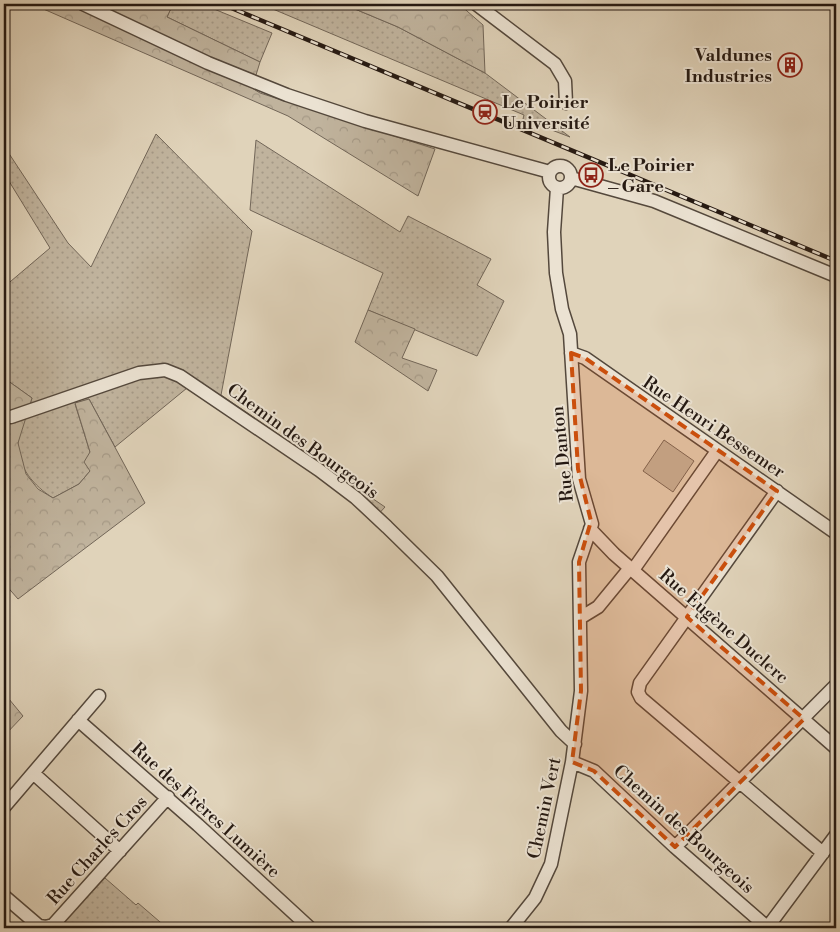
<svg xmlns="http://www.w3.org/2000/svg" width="840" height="932" viewBox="0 0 840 932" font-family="'Libre Bodoni',serif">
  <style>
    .green { fill: url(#green-dots); stroke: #726658 }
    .forest { fill: url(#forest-crowns); stroke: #726658 }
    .pitch { fill: #c0b39d; stroke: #726658 }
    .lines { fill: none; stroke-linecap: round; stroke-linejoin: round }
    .minor-casing { stroke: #54483c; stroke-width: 15 }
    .minor { stroke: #ebe2d2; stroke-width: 12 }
    .rail-casing { stroke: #251912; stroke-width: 4.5 }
    .rail { stroke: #ebe2d2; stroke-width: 2.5; stroke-dasharray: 8; stroke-linecap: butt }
    .marked { fill: #cb4f0d; fill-opacity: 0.2; stroke: #cb4f0d; stroke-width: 4; stroke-dasharray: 10 6; stroke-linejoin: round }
    .labels { text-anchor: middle; stroke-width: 4; stroke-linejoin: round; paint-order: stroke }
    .poi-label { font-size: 18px; font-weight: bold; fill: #251912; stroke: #ebe2d2; text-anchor: start }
    .street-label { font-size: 18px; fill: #251912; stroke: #ebe2d2 }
  </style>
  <defs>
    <pattern id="green-dots" width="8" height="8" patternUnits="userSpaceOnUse" patternTransform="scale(1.25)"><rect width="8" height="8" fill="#c0b39d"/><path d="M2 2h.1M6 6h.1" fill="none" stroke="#a59986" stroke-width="1.8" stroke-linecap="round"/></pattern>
    <pattern id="forest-crowns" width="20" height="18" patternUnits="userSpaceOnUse" patternTransform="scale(1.25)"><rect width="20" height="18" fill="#c0b39d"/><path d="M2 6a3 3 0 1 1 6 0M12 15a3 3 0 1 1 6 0" fill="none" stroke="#a59986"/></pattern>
  </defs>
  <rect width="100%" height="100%" fill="#e0d3ba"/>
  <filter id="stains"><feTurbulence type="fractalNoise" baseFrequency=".004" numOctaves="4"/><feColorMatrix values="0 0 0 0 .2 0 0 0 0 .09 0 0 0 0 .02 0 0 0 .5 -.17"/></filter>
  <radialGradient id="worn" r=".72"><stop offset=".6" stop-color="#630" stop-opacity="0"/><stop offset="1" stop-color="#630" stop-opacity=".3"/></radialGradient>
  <path class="green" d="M173 4H202L272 33 260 62 167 17Z
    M261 4H343L398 27 485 73 570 137 523 119 524 115Z
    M156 134 252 231 221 395 385 507 374 519 313 470 187 388 115 447 89 399 75 404 90 452V471L79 484 53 498C34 486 18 468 18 444 18 432 29 410 32 398L4 378V287L50 248 4 173V146L68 243 91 267Z
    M256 140 400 232 408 216 491 259 477 285 504 301 477 356 368 310 383 273 250 210Z
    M105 878 136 905 138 903 167 928H57Z"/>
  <path class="forest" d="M32 4H173L167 17 260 62 252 88 260 93 435 149 418 196 288 116Z
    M343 4H459L483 25 485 73 398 27Z
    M368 310 415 329 402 358 437 370 428 391 355 342Z
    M4 378 32 398 18 443 26 474 38 489 53 498 79 484 90 471 84 462 90 452 75 403 89 399 145 503 18 599 4 583Z
    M4 693 23 716 4 736Z"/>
  <path class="pitch" d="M664 440 694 461 673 492 643 471Z"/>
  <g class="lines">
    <g class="minor-casing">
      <path id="minor" d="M83 4 208 63 287 95 365 121 550 172
        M476 4 555 64 565 81 566 103
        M549 177a11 11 0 1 1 22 0a11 11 0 1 1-22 0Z
        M571 178 654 201 836 276
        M571 353 585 358 836 533
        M11 417 139 373 165 370 180 376 319 470 356 498 387 527 437 576 561 731 575 744
        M777 491 640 683 638 692 641 698 823 853
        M590 529 614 554 836 748
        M633 570 717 451
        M580 618 598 607 630 568
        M78 720 198 825 310 928
        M572 762 594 771 675 847 768 928
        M33 773 120 851
        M4 807 99 696
        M675 847 836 685
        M4 896 39 926 46 927 53 925 168 797
        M511 928 535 898 551 864 572 762 581 691 579 562 592 524 579 479 570 334 562 309 556 273 554 232 557 188
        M767 928 836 835"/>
    </g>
    <use href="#minor" class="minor"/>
    <g class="rail-casing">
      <path id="rail" d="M222 4 836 261"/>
    </g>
    <use href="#rail" class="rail"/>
  </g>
  <path class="marked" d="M571 353 585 358 777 491 687 617 804 719 675 847 594 771 572 762 581 691 579 562 591 521 578 469Z"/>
  <defs>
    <g id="building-ring" transform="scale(1.25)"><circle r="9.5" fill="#ebe2d2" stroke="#8f2418" stroke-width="1.5"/><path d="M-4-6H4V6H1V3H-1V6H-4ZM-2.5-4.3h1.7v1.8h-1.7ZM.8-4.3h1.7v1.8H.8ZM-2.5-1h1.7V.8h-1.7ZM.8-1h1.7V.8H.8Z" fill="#8f2418"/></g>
    <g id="station-ring" transform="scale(1.25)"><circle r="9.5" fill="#ebe2d2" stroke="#8f2418" stroke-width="1.5"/><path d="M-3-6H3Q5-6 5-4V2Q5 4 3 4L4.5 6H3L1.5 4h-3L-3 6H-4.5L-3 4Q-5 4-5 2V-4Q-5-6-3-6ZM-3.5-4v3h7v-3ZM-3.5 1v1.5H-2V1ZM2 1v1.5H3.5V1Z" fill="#8f2418"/></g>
    <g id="bus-ring" transform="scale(1.25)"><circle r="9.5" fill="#ebe2d2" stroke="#8f2418" stroke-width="1.5"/><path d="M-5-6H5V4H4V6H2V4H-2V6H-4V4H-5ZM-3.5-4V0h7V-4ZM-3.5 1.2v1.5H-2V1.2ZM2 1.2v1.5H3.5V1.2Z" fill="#8f2418"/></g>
  </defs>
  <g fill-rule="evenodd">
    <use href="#building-ring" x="790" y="65"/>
    <use href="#station-ring" x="485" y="112"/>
    <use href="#bus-ring" x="591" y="175"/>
  </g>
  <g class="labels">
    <g class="poi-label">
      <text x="772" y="61" text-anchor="end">Valdunes<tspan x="772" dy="21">Industries</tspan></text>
      <text x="502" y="108">Le Poirier<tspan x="502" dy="21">Université</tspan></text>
      <text x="608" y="171">Le Poirier<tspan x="608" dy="21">– Gare</tspan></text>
    </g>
    <g class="street-label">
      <text transform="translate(714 427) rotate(34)" y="6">Rue Henri Bessemer</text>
      <text transform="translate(303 441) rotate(36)" y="6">Chemin des Bourgeois</text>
      <text transform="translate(562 454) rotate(-96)" y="6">Rue Danton</text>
      <text transform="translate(724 626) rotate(41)" y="6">Rue Eugène Duclerc</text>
      <text transform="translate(544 808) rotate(-78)" y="6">Chemin Vert</text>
      <text transform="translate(206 810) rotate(42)" y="6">Rue des Frères Lumière</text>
      <text transform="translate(684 829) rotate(42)" y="6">Chemin des Bourgeois</text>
      <text transform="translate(97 850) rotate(-48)" y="6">Rue Charles Cros</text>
    </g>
  </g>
  <rect width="840" height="932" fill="none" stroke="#e0d3ba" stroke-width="20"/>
  <rect x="5" y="5" width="830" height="922" fill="none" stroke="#251912" stroke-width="2.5"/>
  <rect x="10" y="10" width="820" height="912" fill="none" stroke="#251912"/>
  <rect width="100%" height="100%" filter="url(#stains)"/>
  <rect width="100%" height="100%" fill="url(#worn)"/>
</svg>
